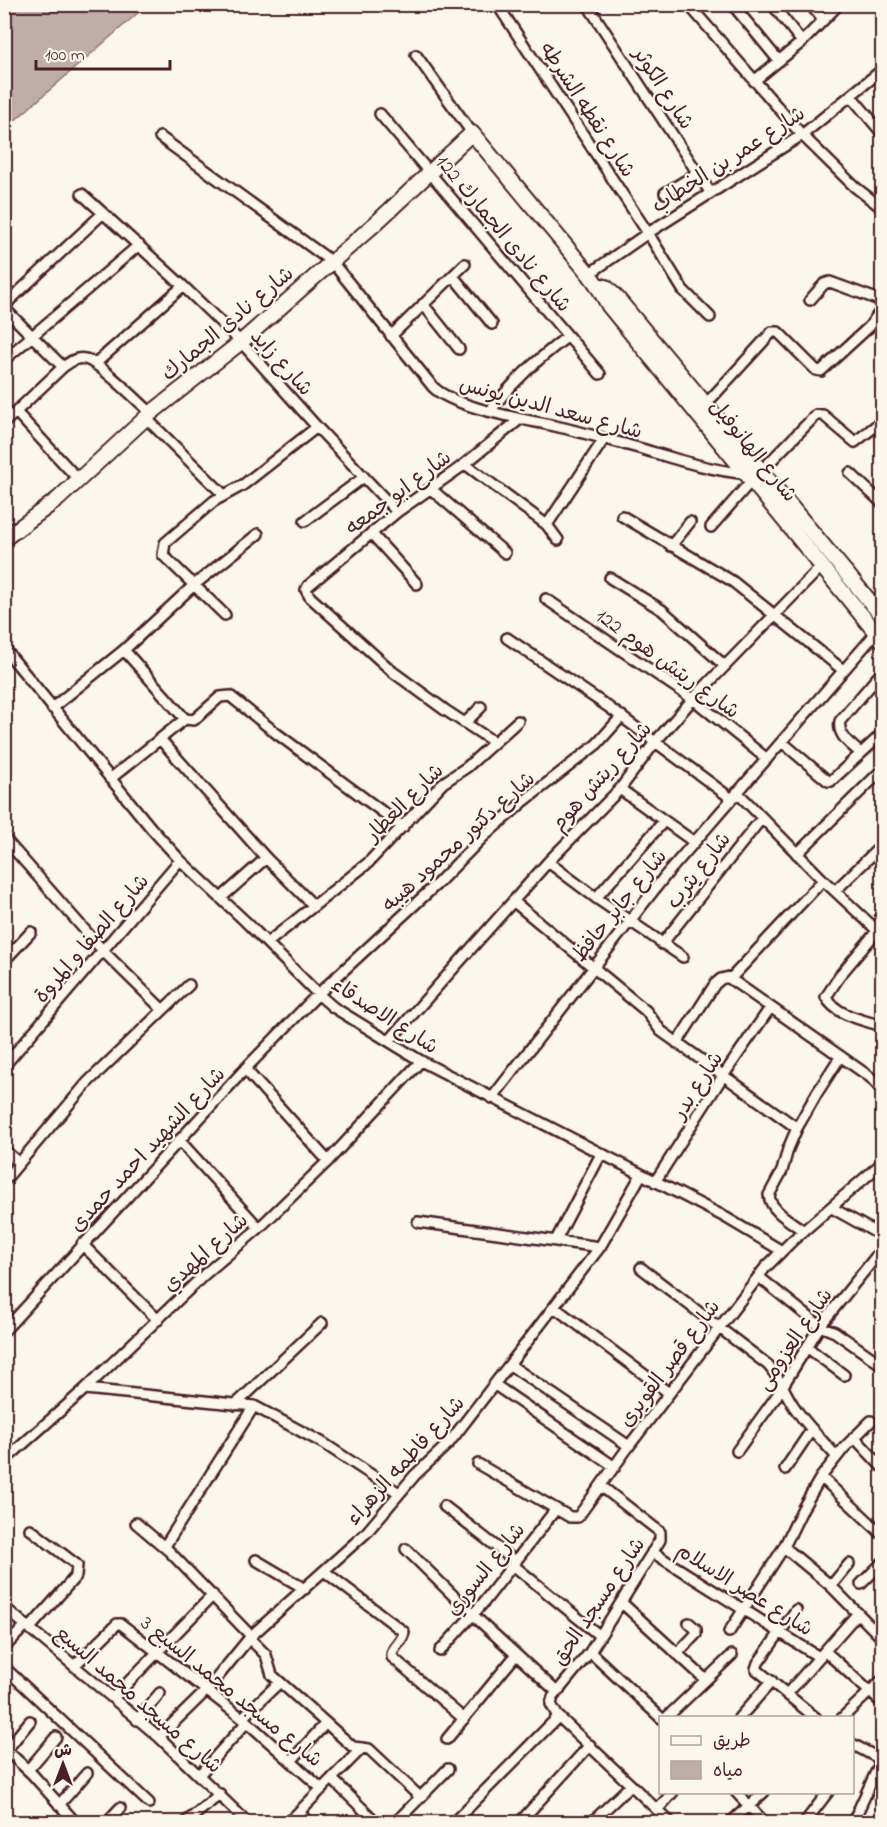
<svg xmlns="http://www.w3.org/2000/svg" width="887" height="1827" viewBox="0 0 887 1827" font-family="'Indie Flower','Playpen Sans Arabic',sans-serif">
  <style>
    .water { fill: #bfadaa; stroke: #907477; stroke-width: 1.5 }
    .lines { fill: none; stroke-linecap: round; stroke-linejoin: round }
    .street-casing { stroke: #4a1f2b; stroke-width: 14 }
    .secondary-casing { stroke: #4a1f2b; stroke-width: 18 }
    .street { stroke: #fbf7ec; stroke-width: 9 }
    .secondary { stroke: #fbf7ec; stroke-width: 14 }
    .labels { text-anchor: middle; stroke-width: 4.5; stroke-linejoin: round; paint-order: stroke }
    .street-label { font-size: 21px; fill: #4a1f2b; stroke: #fbf7ec }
  </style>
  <rect width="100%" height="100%" fill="#fbf7ec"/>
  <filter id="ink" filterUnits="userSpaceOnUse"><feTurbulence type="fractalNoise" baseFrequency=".0167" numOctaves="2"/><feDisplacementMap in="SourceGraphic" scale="12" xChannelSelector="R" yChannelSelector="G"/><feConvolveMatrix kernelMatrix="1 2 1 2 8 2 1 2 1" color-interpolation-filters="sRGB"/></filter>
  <g filter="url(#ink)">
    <path class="water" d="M5 4H147V5L5 129Z"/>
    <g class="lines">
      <g class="street-casing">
        <path id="street" d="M497 4 648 233 683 290 710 317
          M587 4 710 192
          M688 4 802 135 855 187 882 208
          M732 4 779 61
          M772 4 802 42
          M810 4 823 20
          M416 55 472 133
          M754 81 802 42 839 4
          M851 96 882 133
          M380 114 600 374
          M160 137 332 262 433 387C454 408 525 419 555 426 582 432 609 440 635 447 673 458 707 470 747 474
          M665 193 698 173
          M82 194 183 286 241 342 317 427 397 512
          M589 274 648 233 802 135 882 70
          M453 276 492 324
          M810 300 824 284 830 282 882 301
          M423 304 459 349
          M391 336 465 264
          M4 360 139 245
          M95 364 183 286
          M63 367 5 309 9 301 99 217
          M706 404 772 332H778L816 370 821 371 869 327 882 309
          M491 410C515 379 537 360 568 336
          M16 412 78 479
          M146 418 224 495
          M4 423 63 367C70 362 76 357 85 359 98 361 139 402 151 413
          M465 464 547 525 558 540
          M762 470 816 415H823L855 442 882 421
          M850 473 882 503
          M431 489 505 553
          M622 516 732 581 843 670
          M305 521 364 477
          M547 525 604 439
          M711 527 752 480
          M371 533 417 584
          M671 546 690 522
          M610 578 662 610 725 666
          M546 599 693 699 767 759
          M225 615 163 555 165 543 214 501 243 485 317 427
          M507 638 607 706 732 799
          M4 648 151 828 180 860 245 921 318 994 333 1007 421 1061 723 1216 782 1251
          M124 650 185 719 194 720 220 697 230 696 276 733 403 827
          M52 708 124 650 194 585 258 534
          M465 723 481 707
          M160 739 266 858 314 906
          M494 742 445 710 393 672 310 597 306 590 308 586 397 512 461 467 520 419
          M782 742 828 781H831L882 734
          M860 753C851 744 837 736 840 721L882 672
          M110 779 185 719
          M620 789 694 842
          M737 792 823 880 882 935
          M4 838 104 952 163 1010
          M797 854 878 774
          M548 862 596 898 683 957
          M835 891 882 845
          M221 898 266 858
          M596 898 664 821
          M513 901 646 1011 661 1031 797 1128
          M878 930 841 974 826 997C836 1016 864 1020 882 1026
          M267 943 368 863 443 783 467 767 518 721
          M662 944 762 818
          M4 961 31 932
          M729 978 870 1077 882 1090
          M389 1041 548 862 620 789 656 741 693 699 821 567
          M677 1043 715 984 721 979 733 976 823 880
          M4 1066 180 860
          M245 1069 328 1161
          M492 1098 665 876 876 633
          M179 1140 259 1228
          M4 1150 19 1163
          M4 1181 88 1082 189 985
          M655 1182 723 1076 770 1008
          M832 1208 882 1236
          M418 1222 600 1247
          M804 1231C792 1222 770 1211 769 1195L782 1171 788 1149 797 1128 817 1093 840 1057
          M556 1240 601 1154
          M82 1244 158 1320
          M641 1268 768 1365C780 1378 784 1391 793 1405 805 1424 822 1440 837 1457
          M759 1277 820 1326 835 1332 882 1365
          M554 1307 669 1393
          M4 1331 245 1069 318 994 438 883 482 838 523 802 597 744 622 716
          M808 1348 844 1375
          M510 1365 629 1446
          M495 1385 615 1467
          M85 1389 254 1406 323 1443 399 1493
          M235 1405 322 1323
          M854 1437 882 1467
          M737 1451 776 1397 820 1326 882 1249
          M4 1461 85 1389 205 1274 259 1228 328 1161 421 1061
          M478 1464 570 1517H578L629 1446 765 1268 792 1241 882 1163
          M785 1469 812 1429
          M821 1477 882 1534
          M444 1506 516 1562
          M136 1523 169 1551 251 1636
          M165 1546 254 1406
          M784 1547 831 1586 882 1638
          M406 1549 472 1614 557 1692
          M652 1552 819 1657
          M256 1560 305 1589
          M513 1565 600 1636
          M324 1571 404 1632C403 1642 391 1647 392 1657L464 1719
          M861 1584 882 1563
          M831 1586 849 1564
          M621 1602 706 1680
          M4 1607 159 1737 247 1822
          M796 1610 758 1663 756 1669 816 1718
          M30 1628 76 1576 77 1565 30 1529
          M729 1632 784 1547 803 1508 821 1477 844 1448 871 1421
          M249 1638 266 1655 272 1675 353 1747 369 1749 420 1797
          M4 1648 26 1625
          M440 1651 484 1602 556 1509
          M825 1651 882 1703
          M590 1652 661 1718
          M677 1654 696 1634V1629L689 1623
          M74 1666 117 1624H121L247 1722 322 1789
          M4 1667 149 1803
          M787 1694 858 1613
          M113 1698 213 1595
          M557 1715 670 1822
          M242 1718 280 1682
          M666 1718 732 1655
          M739 1718 772 1681
          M842 1718 882 1680
          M137 1720 160 1693
          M159 1737 207 1690 251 1636 366 1533 415 1475 449 1443 600 1247 641 1175
          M447 1739 516 1655
          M852 1744 882 1760
          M4 1748 32 1774 75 1822
          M4 1753 30 1721
          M291 1761 326 1723
          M28 1770 56 1737
          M199 1775 247 1722
          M332 1779 376 1822
          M736 1792 764 1822
          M59 1805 87 1773
          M657 1810 673 1792
          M300 1812 307 1822
          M107 1822 120 1808
          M186 1822 220 1794
          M289 1822 362 1748
          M396 1822 448 1769
          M454 1822 556 1719 557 1715 551 1704 553 1697 590 1652 660 1540V1532L601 1486
          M520 1822 590 1745
          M592 1822 631 1785
          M731 1822 764 1792
          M805 1822 828 1792
          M853 1822 882 1759"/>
      </g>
      <g class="secondary-casing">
        <path id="secondary" d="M597 285 606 287 617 298 882 616
          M4 539 58 499 151 413 241 342 377 222 472 133 589 274 597 285 609 306 882 640"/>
      </g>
      <use href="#street" class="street"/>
      <use href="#secondary" class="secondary"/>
    </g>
  </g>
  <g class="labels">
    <g class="street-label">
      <text transform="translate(664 88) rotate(57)" y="7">شارع الكوثر</text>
      <text transform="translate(588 109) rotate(57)" y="7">شارع نقطه الشرطه</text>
      <text transform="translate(728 159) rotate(-33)" y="7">شارع عمر بن الخطاب</text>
      <text transform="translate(504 233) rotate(50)" y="7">شارع نادى الجمارك 122</text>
      <text transform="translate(227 323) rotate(-40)" y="7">شارع نادى الجمارك</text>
      <text transform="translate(282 362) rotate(48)" y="7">شارع زايد</text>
      <text transform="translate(551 407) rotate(15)" y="7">شارع سعد الدين يونس</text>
      <text transform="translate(754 450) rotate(51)" y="7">شارع الهانوفيل</text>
      <text transform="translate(398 492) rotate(-37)" y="7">شارع ابو جمعه</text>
      <text transform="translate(668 663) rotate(36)" y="7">شارع ريتش هوم 122</text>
      <text transform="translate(601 776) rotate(-48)" y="7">شارع ريتش هوم</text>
      <text transform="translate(404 802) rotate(-45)" y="7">شارع العطار</text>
      <text transform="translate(458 841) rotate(-42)" y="7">شارع دكتور محمود هيبه</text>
      <text transform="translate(698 870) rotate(-52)" y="7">شارع يثرب</text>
      <text transform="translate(619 905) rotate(-51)" y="7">شارع جابر حافظ</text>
      <text transform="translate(91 938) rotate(-49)" y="7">شارع الصفا و المروة</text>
      <text transform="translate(385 1015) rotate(33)" y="7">شارع الاصدقاء</text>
      <text transform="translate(697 1085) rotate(-57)" y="7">شارع بدر</text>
      <text transform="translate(147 1149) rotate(-47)" y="7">شارع الشهيد احمد حمدى</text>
      <text transform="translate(205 1252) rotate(-42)" y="7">شارع المهدي</text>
      <text transform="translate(794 1339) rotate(-56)" y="7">شارع العزومى</text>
      <text transform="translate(669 1363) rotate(-53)" y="7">شارع قصر القويرى</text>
      <text transform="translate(405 1460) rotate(-48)" y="7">شارع فاطمه الزهراء</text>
      <text transform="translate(485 1569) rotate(-51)" y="7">شارع السوري</text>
      <text transform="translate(745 1589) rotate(32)" y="7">شارع عصر الاسلام</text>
      <text transform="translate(598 1601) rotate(-56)" y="7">شارع مسجد الحق</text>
      <text transform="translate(232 1691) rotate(39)" y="7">شارع مسجد محمد السبع 3</text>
      <text transform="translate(139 1699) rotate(41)" y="7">شارع مسجد محمد السبع</text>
    </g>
  </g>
  <rect width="887" height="1827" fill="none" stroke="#fbf7ec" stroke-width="24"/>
  <rect x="12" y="12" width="863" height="1803" fill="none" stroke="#4a1f2b" stroke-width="2" filter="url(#ink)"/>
  <rect x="659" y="1716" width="195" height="78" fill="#fbf7ec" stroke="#b4a19f" stroke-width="1.5"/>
  <rect x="671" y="1736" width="30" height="9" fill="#fbf7ec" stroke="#b4a19f" stroke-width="1.5"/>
  <text x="713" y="1746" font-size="18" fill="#4a1f2b">طريق</text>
  <rect x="671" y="1761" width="30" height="18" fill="#bfadaa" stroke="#b4a19f" stroke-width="1.5"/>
  <text x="713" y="1776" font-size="18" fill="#4a1f2b">مياه</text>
  <g transform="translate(63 1764)" stroke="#fbf7ec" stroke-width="4.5" paint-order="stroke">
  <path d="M0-4.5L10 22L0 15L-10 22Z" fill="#4a1f2b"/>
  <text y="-9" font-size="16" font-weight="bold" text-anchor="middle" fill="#4a1f2b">ش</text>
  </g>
  <path d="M36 60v9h134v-9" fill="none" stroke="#4a1f2b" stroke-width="3"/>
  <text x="45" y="60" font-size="18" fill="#4a1f2b" stroke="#fbf7ec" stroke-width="4.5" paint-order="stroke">100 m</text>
</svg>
